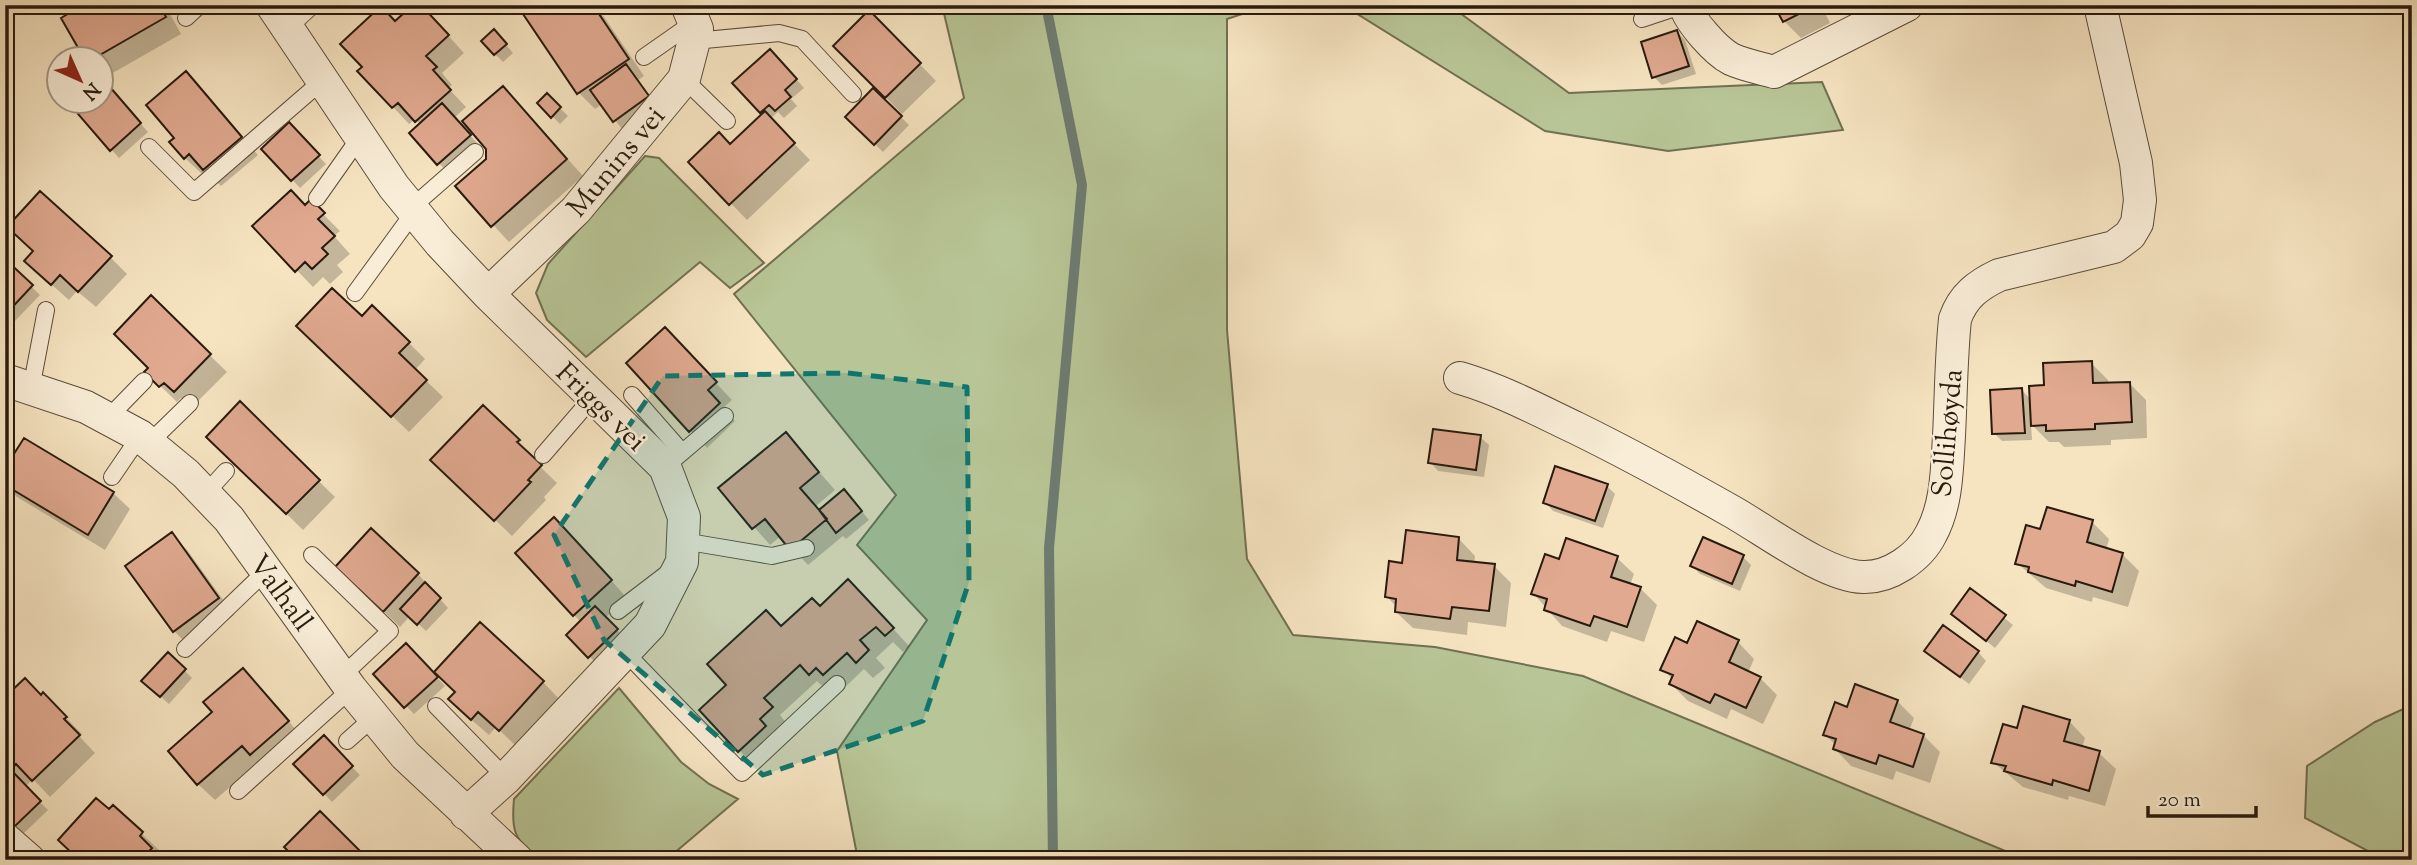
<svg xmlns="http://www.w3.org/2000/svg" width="2417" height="865" viewBox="0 0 2417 865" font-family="'Sorts Mill Goudy',serif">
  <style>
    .green { fill: #b8c596; stroke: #707052; stroke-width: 2 }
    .shadow { fill: #0003 }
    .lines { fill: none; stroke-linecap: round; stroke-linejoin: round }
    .stream { stroke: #6e7c72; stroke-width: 10 }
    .building { fill: #e0a990; stroke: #281a0d; stroke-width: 2 }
    .lane-casing { stroke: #5c4c3a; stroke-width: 18 }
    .street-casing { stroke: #5c4c3a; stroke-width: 34 }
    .lane { stroke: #f9edd7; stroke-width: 16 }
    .street { stroke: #f9edd7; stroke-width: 32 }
    .marked { fill: #0f766e; fill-opacity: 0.2; stroke: #0f766e; stroke-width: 5; stroke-dasharray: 14 9; stroke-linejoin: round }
    .labels { text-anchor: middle; stroke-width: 5; stroke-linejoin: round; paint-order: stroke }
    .street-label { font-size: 28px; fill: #281a0d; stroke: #f9edd7 }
  </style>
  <rect width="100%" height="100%" fill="#f6e4c1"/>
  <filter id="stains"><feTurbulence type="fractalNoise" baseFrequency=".00286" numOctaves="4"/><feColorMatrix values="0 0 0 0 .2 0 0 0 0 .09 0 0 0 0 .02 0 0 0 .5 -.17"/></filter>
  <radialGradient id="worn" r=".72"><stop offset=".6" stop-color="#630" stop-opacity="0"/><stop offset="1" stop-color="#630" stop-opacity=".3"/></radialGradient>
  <path class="green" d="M942 5H1269L1227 19V330L1247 559 1293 635 1435 647 1583 676 2027 860H858L837 751 927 620 857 545 896 495 734 294 964 98Z
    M1311 5H1449L1569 93 1822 82 1843 130 1668 151 1545 131 1354 12Z
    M645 156 659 158 764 263 730 288 700 262 586 357 547 320 536 293 548 264Z
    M619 688 681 762 709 784 738 799 666 860H538C514 838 511 831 514 799Z
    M2412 705V860H2385L2305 818 2307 766 2375 722Z"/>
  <path class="shadow" d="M86 5H165L181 34 104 78 102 75V60H87Z
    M539 5H596L644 76 638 80 656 105 622 129 602 104 595 109 579 93Z
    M1619 5H1649L1626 13Z
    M1776 5H1821L1830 23 1801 38 1784 21Z
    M869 12 936 81 902 114 836 46Z
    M434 20 464 53 442 73 452 85 448 88 466 107 454 118 478 144 447 172 411 133 421 125 415 119 409 124 393 107 396 23Z
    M1677 32 1685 40 1696 74 1662 85 1654 77Z
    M502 40 513 53 503 62 495 54Z
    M778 59 804 88 791 99 797 106 784 118 778 112 770 119 810 160 747 220 691 162 731 146 764 115 735 83Z
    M186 74 258 155 221 186 206 171 202 174 185 158 176 138Z
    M110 89 148 132 119 158 80 114 95 102H102V96Z
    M873 90 909 125 883 152 847 117Z
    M547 95 568 116 560 124 539 103Z
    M519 105 583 176 509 242 458 187 487 160Z
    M289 125 326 164 300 188 263 149Z
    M311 202 340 231 334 236 350 254 337 265 343 272 330 284 323 277 313 287 255 227 306 207Z
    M110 257 127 274 96 307 77 291 69 300 43 277Z
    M5 261 40 295 14 322 5 314Z
    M151 298 227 372 191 408 181 398 177 402 146 372 150 368Z
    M362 319 409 343 425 359 415 370 443 397 409 432 315 342Z
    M681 346 732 400 723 408 735 421 707 448 662 401Z
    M2091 363 2108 380V385L2130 384 2146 400 2147 438 2111 440V445L2064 447 2059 442H2049L2031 424 2032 440 2002 441 1994 433 2022 390 2031 400 2045 387Z
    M240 404 335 497 303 530 208 437Z
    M483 407 535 458 533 460 557 483 544 497 546 500 512 536 449 476Z
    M786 434 835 490 816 506 820 511 852 499 869 520 846 539 843 536 808 565 781 536 770 545 721 489Z
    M1480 437 1489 445 1484 477 1438 471 1430 462Z
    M5 472 113 493 130 509 105 550 17 497 5 485Z
    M1607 486 1615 494 1603 528 1553 511 1545 502Z
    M2092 522 2109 539 2106 550 2122 554 2139 571 2128 607 2093 597 2092 602 2046 588 2017 563 2042 531Z
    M171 534 188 551 234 615 191 648 174 631Z
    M571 536 627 598 605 618 625 638 598 665 568 635 581 622 574 615Z
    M1459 539 1475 556 1474 564 1494 566 1511 583 1506 627 1468 622 1467 635 1413 628 1396 612 1397 607 1387 597 1404 564Z
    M1567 541 1617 558 1634 574 1630 585 1640 588 1657 605 1644 642 1611 631 1607 642 1562 626 1533 593 1560 561Z
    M1743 557 1751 565 1740 591 1700 574 1692 566Z
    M418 574 448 608 426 631 410 616 400 627 354 583Z
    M1971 591 2013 625 1995 648 1953 614Z
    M865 598 909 646 903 652 893 642 876 658 885 668 873 678 864 669 841 691 826 690 817 681 780 715 788 725 756 767 739 750 728 685 782 628 820 608Z
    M1738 642 1754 659 1748 673 1760 678 1777 695 1763 724 1731 709 1727 719 1688 701 1671 684 1673 680 1663 669 1688 645Z
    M406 645 445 686 414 714 375 674Z
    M1926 651 1978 652 1986 661 1969 684Z
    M184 670 192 678 169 704 152 689Z
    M543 682 559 699 516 746 496 727 489 735 467 716 457 693Z
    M259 687 304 739 259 762 215 800 198 784Z
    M43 695 82 734 80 737 95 753 50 797 33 779 25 787 48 810 22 835 5 818 12 772 5 765Z
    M1897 701 1914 718 1909 731 1924 736 1940 752 1930 783 1896 771 1893 780 1851 766 1835 749 1836 745 1825 735Z
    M2069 721 2085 738 2082 748 2099 753 2116 769 2105 806 2069 796 2068 800 2023 787 1993 762 2018 730Z
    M323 738 360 775 332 802 296 764Z
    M113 807 159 850 156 854 162 860H75Z
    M732 853 738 860H720Z"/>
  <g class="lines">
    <path class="stream" d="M1046 5 1082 185 1049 548 1053 860"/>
  </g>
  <path class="building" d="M83 5H159L166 17 91 60H85L61 18Z
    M413 5H421L449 35 426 56 437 67 433 70 451 90 415 122 398 103 392 108 357 71 362 67 340 44 381 6 395 21Z
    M536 5H593L629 59 577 94 523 14Z
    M1774 5H1814L1815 6 1783 22Z
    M869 10 921 63 885 98 833 46Z
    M494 29 507 44 494 55 481 41Z
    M1677 30 1689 66 1652 78 1641 42Z
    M770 49 797 79 785 90 791 97 775 111 769 105 760 113 732 83Z
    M626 64 649 96 613 122 590 90Z
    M186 71 242 137 203 170 189 154 184 159 169 142 174 138 146 105Z
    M503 86 567 159 491 227 455 186 486 159V149L462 121Z
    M110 87 141 123 110 151 78 114 93 102H102V94Z
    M873 88 902 116 874 145 845 117Z
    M547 93 561 107 551 118 537 103Z
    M442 103 471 135 437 165 409 133Z
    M765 111 795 143 729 205 688 162 719 132 730 144Z
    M289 122 320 155 291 181 261 149Z
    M291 190 305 205 311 199 325 213 318 219 335 236 322 248 328 254 312 269 305 262 295 272 252 226Z
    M40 191 112 256 78 292 60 275 51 285 24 261 33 251 7 227Z
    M5 259 33 285 5 315Z
    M332 288 362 316 372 305 410 342 399 353 427 380 391 417 296 326Z
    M151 295 211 354 174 392 164 383 159 387 144 372 148 368 114 334Z
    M665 327 717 382 708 390 720 403 689 432 626 363Z
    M2092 361 2093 383 2130 382 2132 422 2095 424V429L2046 431V425L2031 426 2029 386 2044 385 2043 363Z
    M2022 388 2025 433 1992 434 1990 390Z
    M240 401 320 480 286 514 206 437Z
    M483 405 520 440 517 442 542 465 528 480 531 482 494 521 430 460Z
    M1433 429 1481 435 1476 470 1428 463Z
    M786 432 819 472 800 488 827 519 790 550 765 519 752 529 718 488Z
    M24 438 114 492 88 535 5 485V468Z
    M1555 466 1608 484 1595 521 1543 503Z
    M844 489 862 511 836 533 819 510Z
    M2047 507 2093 520 2087 542 2123 553 2112 592 2076 581 2075 586 2028 572 2029 567 2015 564 2026 525 2040 529Z
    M554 517 612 580 573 616 515 553Z
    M371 528 419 573 383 612 335 567Z
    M1406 530 1459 537 1457 560 1495 564 1489 611 1452 607 1450 619 1395 612 1396 599 1385 597 1389 561 1402 563Z
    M172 532 219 598 173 632 125 566Z
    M1703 537 1744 555 1732 584 1690 566Z
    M1566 538 1618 556 1611 577 1641 587 1627 627 1594 616 1590 626 1544 610 1547 599 1531 594 1545 554 1559 559Z
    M848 579 894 628 885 636 876 627 860 640 869 650 856 663 847 653 823 675 816 668 809 675 800 665 764 698 773 707 760 719 766 726 738 752 699 710 726 685 707 664 766 610 781 626 812 598 820 606Z
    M425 582 441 598 417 625 400 609Z
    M1970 588 2006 615 1986 641 1951 614Z
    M595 606 618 629 588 658 566 635Z
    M1697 621 1739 640 1729 662 1761 677 1746 708 1715 694 1710 703 1669 684 1673 675 1660 670 1675 637 1687 643Z
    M480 622 544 681 499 731 478 712 471 720 448 699 455 692 434 672Z
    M1943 625 1979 651 1960 677 1924 651Z
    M406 643 438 677 404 708 373 674Z
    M168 652 186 669 160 697 141 681Z
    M243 668 289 721 250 755 242 746 197 785 168 751 212 712 203 702Z
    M25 678 41 695 43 692 67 717 64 719 80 735 32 781 16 764 9 771 5 767V697Z
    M1855 684 1898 700 1890 722 1924 734 1913 767 1879 755 1876 764 1833 749 1836 739 1823 735 1835 702 1847 707Z
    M2023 706 2070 720 2064 741 2100 751 2089 791 2053 780 2052 785 2004 771 2006 766 1991 763 2003 724 2017 728Z
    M324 735 353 766 323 795 293 764Z
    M11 770 41 801 13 828 5 821V776Z
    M96 798 109 809 113 805 143 832 140 836 152 848 142 860H73L76 857 58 840Z
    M320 811 369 860H297L284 847Z"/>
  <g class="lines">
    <g class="lane-casing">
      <path id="lane" d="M186 18 200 5
        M1642 19 1684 5
        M287 29 313 5
        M694 41 779 33 802 39 853 94
        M644 57 694 22
        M684 79 727 121
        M149 147 194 192 322 81
        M317 198 360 137
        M411 208 475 152
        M355 293 414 212
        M31 389 46 310
        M632 395 682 452
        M107 419 144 381
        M148 444 190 403
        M543 455 593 397
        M665 467 725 416
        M112 477 140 436
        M205 494 226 471
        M683 541 772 556 806 548
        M312 555 390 631 342 676
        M618 611 669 572
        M185 649 267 570
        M625 652 742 773 837 684
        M436 706 506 778
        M347 741 374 717
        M238 791 351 689"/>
    </g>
    <g class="street-casing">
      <path id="street" d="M272 5 394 187 440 243 488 294 665 467 684 517 682 562 650 625 506 778 466 814
        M1685 5C1689 21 1716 51 1731 59 1744 65 1760 68 1774 72L1907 5
        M488 294 576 210 684 79 697 29 687 5
        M1460 378C1501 390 1538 410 1576 428 1629 454 1680 482 1731 511 1765 530 1825 576 1863 577 1889 578 1919 558 1931 534 1947 505 1947 468 1949 436 1951 397 1951 358 1955 319 1963 296 1978 285 1999 275L2114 247 2130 235 2137 223 2140 200 2136 163 2100 5
        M5 380 86 407 140 436 186 474 229 519 351 689 405 755 517 860
        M5 839 29 860"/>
    </g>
    <use href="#lane" class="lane"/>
    <use href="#street" class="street"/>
  </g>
  <path class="marked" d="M848 373 967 387 969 582 923 721 763 775 604 640 554 535 663 376Z"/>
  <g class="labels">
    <g class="street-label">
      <text transform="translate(615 161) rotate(-50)" y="10">Munins vei</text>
      <text transform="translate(602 406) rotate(44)" y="10">Friggs vei</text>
      <text transform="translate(1946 433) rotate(-85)" y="10">Sollihøyda</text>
      <text transform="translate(282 592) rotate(54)" y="10">Valhall</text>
    </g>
  </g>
  <rect width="2417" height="865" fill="none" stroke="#f6e4c1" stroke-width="28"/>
  <rect x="7" y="7" width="2403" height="851" fill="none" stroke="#281a0d" stroke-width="3.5"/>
  <rect x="14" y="14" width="2389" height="837" fill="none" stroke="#281a0d" stroke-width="2"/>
  <g transform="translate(80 80) rotate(135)"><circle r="33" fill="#f9edd7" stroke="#a59986" stroke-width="2"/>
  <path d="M0-5L12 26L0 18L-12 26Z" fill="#8f2418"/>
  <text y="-10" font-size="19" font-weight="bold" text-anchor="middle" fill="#281a0d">N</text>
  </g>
  <path d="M2148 806v10h108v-10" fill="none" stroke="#281a0d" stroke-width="3.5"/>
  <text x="2158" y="806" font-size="21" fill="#281a0d" stroke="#f9edd7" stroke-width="5" paint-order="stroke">20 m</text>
  <rect width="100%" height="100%" filter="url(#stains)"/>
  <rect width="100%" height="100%" fill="url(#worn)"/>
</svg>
